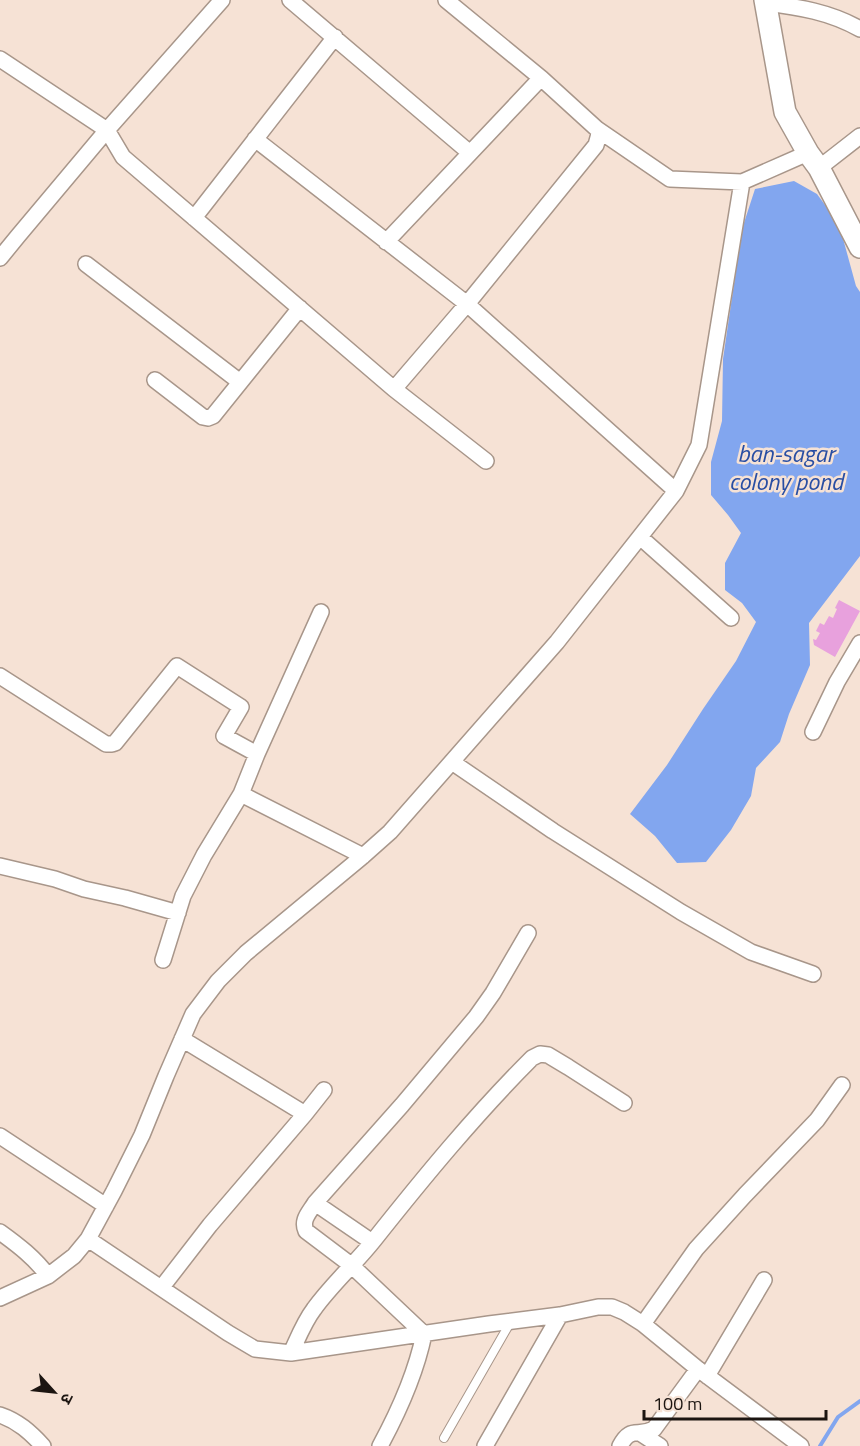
<svg xmlns="http://www.w3.org/2000/svg" width="860" height="1446" viewBox="0 0 860 1446" font-family="'Titillium Web','Noto Sans Devanagari',sans-serif">
  <style>
    .water { fill: #82a6ef }
    .lines { fill: none; stroke-linecap: round; stroke-linejoin: round }
    .stream { stroke: #82a6ef; stroke-width: 4 }
    .building { fill: #e8a1dd }
    .lane-casing { stroke: #a8968a; stroke-width: 10 }
    .street-casing { stroke: #a8968a; stroke-width: 18 }
    .secondary-casing { stroke: #a8968a; stroke-width: 24 }
    .lane { stroke: #fff; stroke-width: 8 }
    .street { stroke: #fff; stroke-width: 15 }
    .secondary { stroke: #fff; stroke-width: 21 }
    .labels { text-anchor: middle; stroke-width: 5; stroke-linejoin: round; paint-order: stroke }
    .water-label { font-size: 24px; font-style: italic; fill: #294ea3; stroke: #f6e2d5 }
  </style>
  <rect width="100%" height="100%" fill="#f6e2d5"/>
  <path class="water" d="M794 181 817 194 839 224 856 286 860 292V556L809 623 810 665 789 714 780 742 756 768 751 796 731 830 706 862 677 863 655 836 630 814 667 765 703 709 736 661 756 622 742 603 725 590V563L741 533 728 515 711 495V462L722 421 723 359 742 229 755 189Z"/>
  <g class="lines">
    <path class="stream" d="M820 1446 838 1417 860 1401"/>
  </g>
  <path class="building" d="M839 600 860 611 835 657 814 645 813 639 816 640 820 633 816 631 820 623 824 625 829 616 833 618 837 609 835 608Z"/>
  <g class="lines">
    <g class="lane-casing">
      <path id="lane" d="M444 1438 510 1323"/>
    </g>
    <g class="street-casing">
      <path id="street" d="M222 0 107 130 123 157 394 389 486 461
        M290 0 470 153
        M765 3C799 7 830 12 860 29
        M0 59 107 130 18 236 0 258
        M597 129 670 179 742 182
        M255 139 467 304 676 491
        M819 168 860 136
        M194 218 335 37
        M386 242 541 78
        M86 264 240 382
        M155 380 203 417 208 418 213 416 300 308
        M394 389 467 304 596 145 599 134 597 129 541 78 446 0
        M640 537 731 618
        M0 676 106 744H112L115 743 177 666 241 707 224 736 257 754
        M813 732 837 682 860 643
        M452 762 553 831 681 912 751 952 813 974
        M241 794 363 856
        M0 866 55 879 84 889 125 898 178 913
        M163 960 183 896 204 855 241 794 257 754 321 612
        M182 1039 305 1114
        M0 1136 106 1206
        M315 1203 372 1242
        M0 1232C18 1245 35 1258 48 1276
        M88 1239 228 1333 255 1349 291 1353 489 1324 560 1315 598 1307H612L624 1312 643 1324 698 1369 801 1446
        M162 1287 210 1225 305 1114 324 1090
        M0 1298 48 1276 74 1256 88 1239 114 1191 142 1135 166 1076 193 1014 218 981 246 953 363 856 390 832 557 642 676 491 699 445 742 182 808 153
        M643 1324 696 1249 745 1195 817 1120 842 1085
        M291 1353C298 1338 304 1322 314 1309 332 1284 355 1264 374 1240 424 1177 475 1115 532 1058L540 1054 548 1055 568 1067 624 1103
        M707 1376 764 1280
        M0 1415C18 1421 30 1432 43 1446
        M640 1433 660 1446
        M380 1446C399 1411 416 1373 424 1334L351 1265 306 1231C301 1220 309 1213 315 1203L402 1105 476 1017 493 993 528 933
        M485 1446 560 1315
        M620 1446C631 1425 637 1438 654 1429L698 1369"/>
    </g>
    <g class="secondary-casing">
      <path id="secondary" d="M765 0 785 112 808 153 819 168 860 247"/>
    </g>
    <use href="#lane" class="lane"/>
    <use href="#street" class="street"/>
    <use href="#secondary" class="secondary"/>
  </g>
  <g class="labels">
    <g class="water-label">
      <text x="786" y="462">ban-sagar<tspan x="786" dy="28">colony pond</tspan></text>
    </g>
  </g>
  <g transform="translate(54 1392) rotate(117)" stroke="#f6e2d5" stroke-width="4.5" paint-order="stroke">
  <path d="M0-4.5L10 22L0 15L-10 22Z" fill="#1c1511"/>
  <text y="-9" font-size="16" font-weight="bold" text-anchor="middle" fill="#1c1511">उ</text>
  </g>
  <path d="M644 1410v9h182v-9" fill="none" stroke="#1c1511" stroke-width="3"/>
  <text x="653" y="1410" font-size="18" fill="#1c1511" stroke="#f6e2d5" stroke-width="4.5" paint-order="stroke">100 m</text>
</svg>
